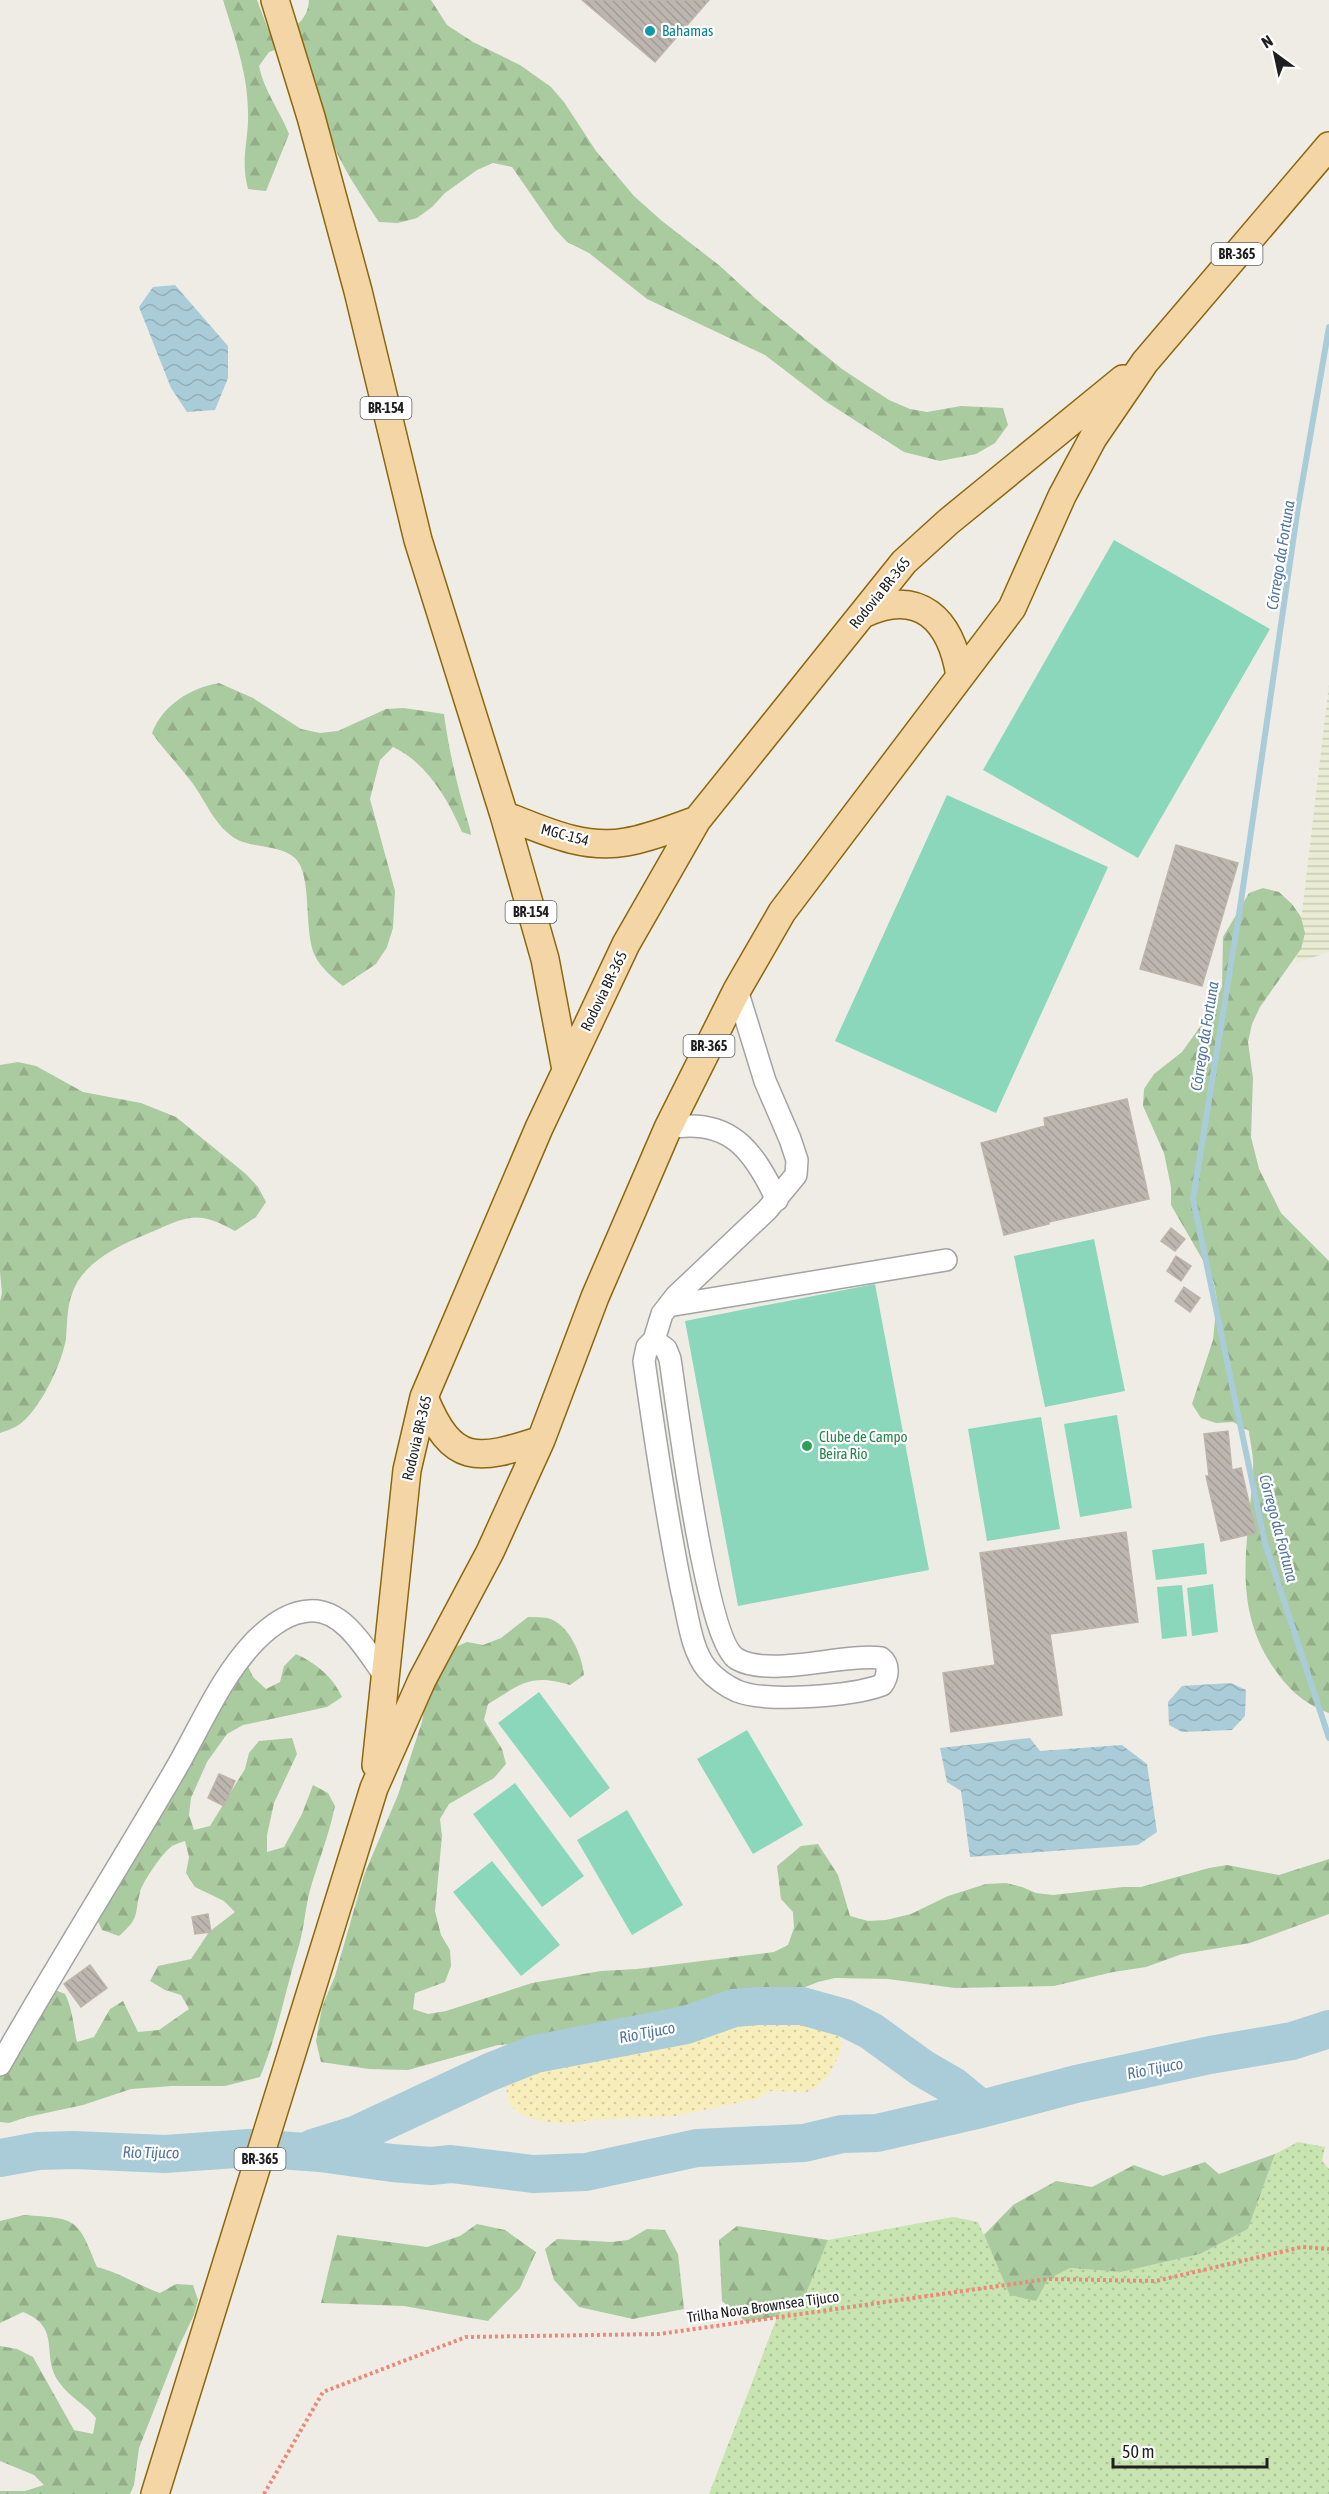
<svg xmlns="http://www.w3.org/2000/svg" width="1329" height="2494" viewBox="0 0 1329 2494" font-family="'Asap Condensed',sans-serif">
  <style>
    .farmland { fill: url(#farmland-rules) }
    .grass { fill: url(#grass-dots) }
    .forest { fill: url(#forest-firs) }
    .sand { fill: url(#sand-dots) }
    .pitch { fill: #8bd7bc }
    .water { fill: url(#water-waves) }
    .lines { fill: none; stroke-linecap: round; stroke-linejoin: round }
    .stream { stroke: #aaccd8; stroke-width: 6 }
    .river { stroke: #aaccd8; stroke-width: 38 }
    .building { fill: url(#building-back-hatch); stroke: #bfb4aa; stroke-width: 1.5 }
    .minor-casing { stroke: #a3a3a3; stroke-width: 24 }
    .major-casing { stroke: #8c670e; stroke-width: 30 }
    .path { stroke: #ed8979; stroke-width: 4; stroke-dasharray: 3 3; stroke-linecap: butt }
    .minor { stroke: #fff; stroke-width: 21 }
    .major { stroke: #f4d5a6; stroke-width: 27 }
    .culture-dot { fill: #0f9aa8; stroke: #fff; stroke-width: 2 }
    .leisure-dot { fill: #2e9e5b; stroke: #fff; stroke-width: 2 }
    .labels { text-anchor: middle; stroke-width: 4.5; stroke-linejoin: round; paint-order: stroke }
    .shield { fill: #fff; stroke: #626262; stroke-width: 1.5 }
    .shield-label { font-size: 14px; font-weight: bold; fill: #1f1f1f }
    .culture-label { font-size: 15px; fill: #0d838f; stroke: #fff; text-anchor: start }
    .street-label { font-size: 15px; fill: #1f1f1f; stroke: #fff }
    .leisure-label { font-size: 15px; fill: #27864d; stroke: #fff; text-anchor: start }
    .water-label { font-size: 16px; font-style: italic; fill: #51759f; stroke: #fff }
  </style>
  <defs>
    <pattern id="farmland-rules" width="6" height="5" patternUnits="userSpaceOnUse" patternTransform="scale(1.5)"><rect width="6" height="5" fill="#e9ecd3"/><path d="M0 2.5h6" fill="none" stroke="#c7cab5"/></pattern>
    <pattern id="grass-dots" width="8" height="8" patternUnits="userSpaceOnUse" patternTransform="scale(1.5)"><rect width="8" height="8" fill="#c8e4b1"/><path d="M2 2h.1M6 6h.1" fill="none" stroke="#abc398" stroke-width="1.8" stroke-linecap="round"/></pattern>
    <pattern id="forest-firs" width="22" height="20" patternUnits="userSpaceOnUse" patternTransform="scale(1.5)"><rect width="22" height="20" fill="#aaca9f"/><path d="M5 1l3.5 6h-7zM16 11l3.5 6h-7z" fill="#92ad88"/></pattern>
    <pattern id="sand-dots" width="8" height="8" patternUnits="userSpaceOnUse" patternTransform="scale(1.5)"><rect width="8" height="8" fill="#f8eebb"/><path d="M2 2h.1M6 6h.1" fill="none" stroke="#d4cca0" stroke-width="1.8" stroke-linecap="round"/></pattern>
    <pattern id="water-waves" width="16" height="10" patternUnits="userSpaceOnUse" patternTransform="scale(1.5)"><rect width="16" height="10" fill="#aaccd8"/><path d="M0 5q4-4 8 0t8 0" fill="none" stroke="#92afb9"/></pattern>
    <pattern id="building-back-hatch" width="6" height="6" patternUnits="userSpaceOnUse" patternTransform="scale(1.5)"><rect width="6" height="6" fill="#bcb6af"/><path d="M-1 5l2 2M0 0l6 6M5-1l2 2" fill="none" stroke="#a19c96"/></pattern>
  </defs>
  <rect width="100%" height="100%" fill="#efece6"/>
  <path class="farmland" d="M1329 684V952L1296 963Z"/>
  <path class="grass" d="M1298 2142 1325 2147 1322 2161 1329 2169V2494H709L785 2297 803 2301 828 2240 953 2217 978 2222 1010 2294 1070 2268 1121 2272 1200 2254 1248 2229 1275 2154Z"/>
  <path class="forest" d="M223 0H257L268 29 284 34C298 25 308 18 309 0H431L447 25 473 42 520 65 551 87 564 102 596 151 634 196 662 221 720 266 756 299 842 369 889 400 910 409 927 412 961 406 1003 408 1008 425 995 443 976 454 940 461 904 452 825 401 765 355 647 299 589 253 567 242 555 229 512 167 493 163 477 170 445 193 432 207 417 218 398 223 379 222C363 198 340 165 331 138 322 109 318 83 304 55L286 46 269 52 259 66C264 91 280 111 289 134L266 191 248 189C240 158 249 141 248 112 248 73 234 36 223 0Z
    M219 683 253 698 301 729 320 733 338 731 386 709 404 708 444 714C448 745 456 781 465 812 467 820 470 826 471 835L462 832C448 799 426 762 393 747L380 760 370 799 395 891 393 928 387 947 376 964 343 986C332 977 322 969 315 956 303 931 313 875 295 858 281 845 255 848 238 840 214 827 206 800 190 780 178 764 164 750 152 733 163 705 190 688 219 683Z
    M1263 888 1279 892 1292 904 1301 917 1305 933 1301 949 1260 1007 1252 1024 1248 1042 1253 1078 1251 1137 1259 1169 1281 1213 1329 1261V1713C1301 1702 1288 1689 1271 1664 1230 1600 1250 1537 1253 1468 1254 1456 1250 1443 1249 1431L1233 1422 1216 1423 1201 1418 1192 1404 1213 1340 1217 1300 1214 1283 1208 1269 1171 1205V1187L1164 1153 1143 1106 1144 1089 1154 1074 1182 1052 1207 1017 1222 987 1223 937 1249 893Z
    M18 1062 36 1066 83 1092 141 1103 176 1117 246 1174 258 1187 266 1202 256 1217 235 1231C199 1211 190 1215 154 1231 127 1242 94 1256 78 1281 66 1302 68 1317 66 1339 62 1363 39 1413 17 1426 12 1429 5 1431 0 1433V1301L2 1293 0 1272V1065Z
    M528 1617C534 1617 541 1617 547 1618 569 1623 582 1655 584 1675L570 1685C530 1673 521 1684 488 1704L484 1720 502 1749 506 1764 494 1778 449 1804 440 1819 442 1836 435 1911 441 1935 450 1950 451 1966 445 1982 415 1993 413 2009 428 2014 446 2011 532 1983 601 1971 637 1969 774 1952 788 1945 794 1928 793 1912 781 1899 777 1866 801 1846 818 1844 838 1875 850 1916 868 1921 886 1920 911 1914 948 1896 986 1884 1006 1883 1022 1887 1036 1893 1053 1895 1123 1887H1141L1209 1868 1227 1865 1279 1875 1329 1859V1914L1250 1943 1182 1954 1146 1967 1113 1972 1054 1986 955 1988 888 1979 835 1978 818 1982 770 2001 732 2006 627 2030 589 2033 553 2042 498 2045 408 2070 369 2069 321 2062 316 2041 322 2007 335 1976 364 1875 398 1795 422 1722 427 1691 453 1648 467 1642 483 1645 501 1638Z
    M296 1654C317 1664 332 1676 342 1697L327 1707 243 1725 227 1734 207 1762 191 1798 189 1815 194 1830 210 1826 245 1769 249 1753 259 1741 292 1738 297 1754 274 1803 267 1835V1852L284 1847 302 1814 313 1785 328 1793 335 1806C329 1835 318 1862 310 1890 305 1909 304 1930 298 1949 285 1992 277 2036 260 2077L225 2086H172L131 2089 83 2105 27 2117 9 2123 0 2122V2058L50 1988 65 1994C73 2010 73 2025 77 2042L94 2037 110 2009 123 2001 138 2032 159 2030 189 2009 181 1995 165 1990 150 1981 158 1966 191 1959 209 1932 235 1912 224 1901 195 1887 186 1873 189 1857 185 1841C181 1842 176 1844 172 1846 163 1852 143 1881 140 1892 134 1917 140 1917 119 1936L102 1930 95 1915 246 1662 253 1677 266 1689 280 1682 284 1666Z
    M1275 2154 1248 2229 1200 2254 1121 2272 1070 2268 1048 2279 1036 2301 1010 2295 984 2235 1013 2205 1056 2181 1092 2187 1134 2165 1163 2176 1205 2162 1219 2174Z
    M24 2215C77 2219 77 2217 97 2267 120 2273 138 2285 160 2293L176 2284 193 2285 198 2300 194 2315 179 2346 139 2448 134 2485 130 2494H0V2491H25L44 2485 34 2475 0 2461V2346L17 2349 33 2357 74 2430 93 2434 96 2418C85 2404 69 2397 59 2382 40 2355 63 2328 23 2312L0 2323V2221Z
    M477 2224 505 2230 536 2252 520 2288 488 2321 404 2306 321 2303 337 2235 427 2247 460 2236Z
    M737 2226 828 2240 803 2301 785 2297 779 2316 746 2322 722 2301 719 2240Z
    M647 2229 665 2230 678 2254 684 2309 633 2319 579 2307 554 2280 545 2249 557 2239 611 2242 628 2240Z"/>
  <path class="sand" d="M773 2013 811 2017 834 2028 839 2036 842 2043 837 2060 828 2076 815 2088 807 2092 771 2091 756 2099 675 2116 588 2120C569 2127 516 2123 508 2100 506 2093 507 2083 507 2076L557 2059 631 2045 681 2029 739 2015Z"/>
  <path class="pitch" d="M1114 540 1270 629 1138 858 983 770Z
    M947 795 1108 867 996 1113 835 1041Z
    M1094 1239 1125 1391 1045 1407 1014 1256Z
    M875 1284 929 1570 738 1606 685 1321Z
    M1117 1415 1132 1508 1080 1517 1064 1424Z
    M1041 1417 1060 1529 987 1541 968 1429Z
    M1204 1543 1207 1574 1156 1580 1152 1550Z
    M1213 1584 1218 1632 1192 1636 1187 1588Z
    M1182 1585 1187 1636 1162 1639 1157 1587Z
    M539 1692 610 1788 570 1818 498 1723Z
    M747 1730 803 1825 753 1854 697 1759Z
    M515 1783 584 1876 542 1907 473 1814Z
    M627 1810 683 1905 632 1935 577 1840Z
    M492 1861 560 1945 521 1976 453 1892Z"/>
  <path class="water" d="M175 285 228 346V378L215 410 187 412 171 388 139 307 153 287Z
    M1231 1683 1246 1690 1245 1716 1232 1730 1182 1732 1169 1725 1168 1702 1182 1686Z
    M1030 1738 1040 1751 1122 1745 1147 1764 1157 1832 1138 1845 970 1857 961 1791 947 1782 940 1748Z"/>
  <g class="lines">
    <path class="stream" d="M1329 327 1298 507 1240 908 1193 1199 1265 1543 1329 1738"/>
    <path class="river" d="M313 2148 355 2135 490 2072 535 2054 686 2025 734 2008 759 2006H802L845 2018 871 2031 922 2068 953 2086 981 2109
      M0 2158 38 2151 74 2150 165 2154 250 2148 320 2153 392 2163 431 2166 451 2164 533 2174 586 2172 697 2148 804 2143 842 2134 877 2133 981 2109 1076 2084 1210 2055 1292 2041 1329 2029"/>
  </g>
  <path class="building" d="M582 0H709L655 62Z
    M1176 845 1238 863 1202 986 1140 969Z
    M1127 1099 1149 1199 1049 1222V1224L1004 1235 981 1143 1045 1126 1044 1118Z
    M1171 1228 1185 1239 1175 1251 1161 1241Z
    M1176 1256 1191 1266 1181 1281 1167 1271Z
    M1184 1287 1200 1298 1190 1312 1175 1301Z
    M1228 1431 1232 1470 1241 1468 1256 1533 1221 1541 1206 1476H1209L1204 1434Z
    M1126 1532 1138 1622 1050 1634 1062 1715 951 1732 943 1673 995 1665 980 1553Z
    M219 1774 235 1781 224 1806 208 1798Z
    M208 1914 211 1932 195 1934 192 1917Z
    M90 1965 107 1988 81 2007 64 1984Z"/>
  <g class="lines">
    <g class="minor-casing">
      <path id="minor" d="M668 1128C729 1117 753 1149 777 1200
        M668 1306 946 1260
        M654 1340 666 1349 670 1359C677 1404 706 1641 737 1659 770 1678 843 1653 881 1658 890 1665 888 1677 882 1685 852 1696 766 1703 737 1691 726 1686 715 1678 707 1669 691 1650 688 1616 682 1592 666 1515 655 1439 644 1361L647 1347 654 1340 662 1314 676 1296 767 1210 796 1175 797 1160 790 1139 765 1081 737 990
        M0 2065C56 1966 117 1870 174 1772 200 1728 219 1679 255 1641 270 1626 288 1612 309 1611 344 1608 367 1652 385 1676"/>
    </g>
    <g class="major-casing">
      <path id="major" d="M275 0 311 117 358 291 418 540 504 815 545 959 566 1070
        M863 614C920 587 951 620 960 676
        M504 815C543 830 583 850 626 842 650 838 674 828 697 820
        M424 1397C452 1466 477 1461 541 1440
        M376 1765 407 1470 424 1397 539 1128 626 944 697 820 904 562 948 522 1123 379
        M155 2494 374 1788 422 1680 490 1552 541 1440 595 1297 668 1128 737 990 782 912 1012 608 1062 496 1093 438 1145 362 1329 146"/>
    </g>
    <path class="path" d="M264 2494 323 2392 466 2337 659 2334 1048 2279 1156 2281 1302 2247 1329 2249"/>
    <use href="#minor" class="minor"/>
    <use href="#major" class="major"/>
  </g>
  <circle class="culture-dot" cx="650" cy="31" r="6"/>
  <circle class="leisure-dot" cx="807" cy="1446" r="6"/>
  <g class="labels">
    <g class="shield">
      <rect x="1211.5" y="243" width="51" height="22" rx="4.5"/>
      <rect x="360.5" y="397" width="51" height="22" rx="4.5"/>
      <rect x="505.5" y="901" width="51" height="22" rx="4.5"/>
      <rect x="683.5" y="1035" width="51" height="22" rx="4.5"/>
      <rect x="234.5" y="2148" width="51" height="22" rx="4.5"/>
    </g>
    <g class="shield-label">
      <text x="1237" y="259">BR-365</text>
      <text x="386" y="413">BR-154</text>
      <text x="531" y="917">BR-154</text>
      <text x="709" y="1051">BR-365</text>
      <text x="260" y="2164">BR-365</text>
    </g>
    <g class="culture-label">
      <text x="662" y="36">Bahamas</text>
    </g>
    <g class="street-label">
      <text transform="translate(880 593) rotate(-51)" y="5">Rodovia BR-365</text>
      <text transform="translate(565 835) rotate(15)" y="5">MGC-154</text>
      <text transform="translate(604 991) rotate(-64)" y="5">Rodovia BR-365</text>
      <text transform="translate(417 1438) rotate(-77)" y="5">Rodovia BR-365</text>
      <text transform="translate(763 2307) rotate(-8)" y="5">Trilha Nova Brownsea Tijuco</text>
    </g>
    <g class="leisure-label">
      <text x="819" y="1442">Clube de Campo<tspan x="819" dy="17">Beira Rio</tspan></text>
    </g>
    <g class="water-label">
      <text transform="translate(1280 555) rotate(-81)" y="6">Córrego da Fortuna</text>
      <text transform="translate(1204 1036) rotate(-81)" y="6">Córrego da Fortuna</text>
      <text transform="translate(1279 1528) rotate(75)" y="6">Córrego da Fortuna</text>
      <text transform="translate(647 2032) rotate(-11)" y="6">Rio Tijuco</text>
      <text transform="translate(1155 2068) rotate(-11)" y="6">Rio Tijuco</text>
      <text transform="translate(151 2152) rotate(1)" y="6">Rio Tijuco</text>
    </g>
  </g>
  <g transform="translate(1275 54) rotate(327)" stroke="#ffffff" stroke-width="4.5" paint-order="stroke">
  <path d="M0-4.5L10 22L0 15L-10 22Z" fill="#1f1f1f"/>
  <text y="-9" font-size="16" font-weight="bold" text-anchor="middle" fill="#1f1f1f">N</text>
  </g>
  <path d="M1113 2458v9h154v-9" fill="none" stroke="#1f1f1f" stroke-width="3"/>
  <text x="1122" y="2458" font-size="18" fill="#1f1f1f" stroke="#ffffff" stroke-width="4.5" paint-order="stroke">50 m</text>
</svg>
